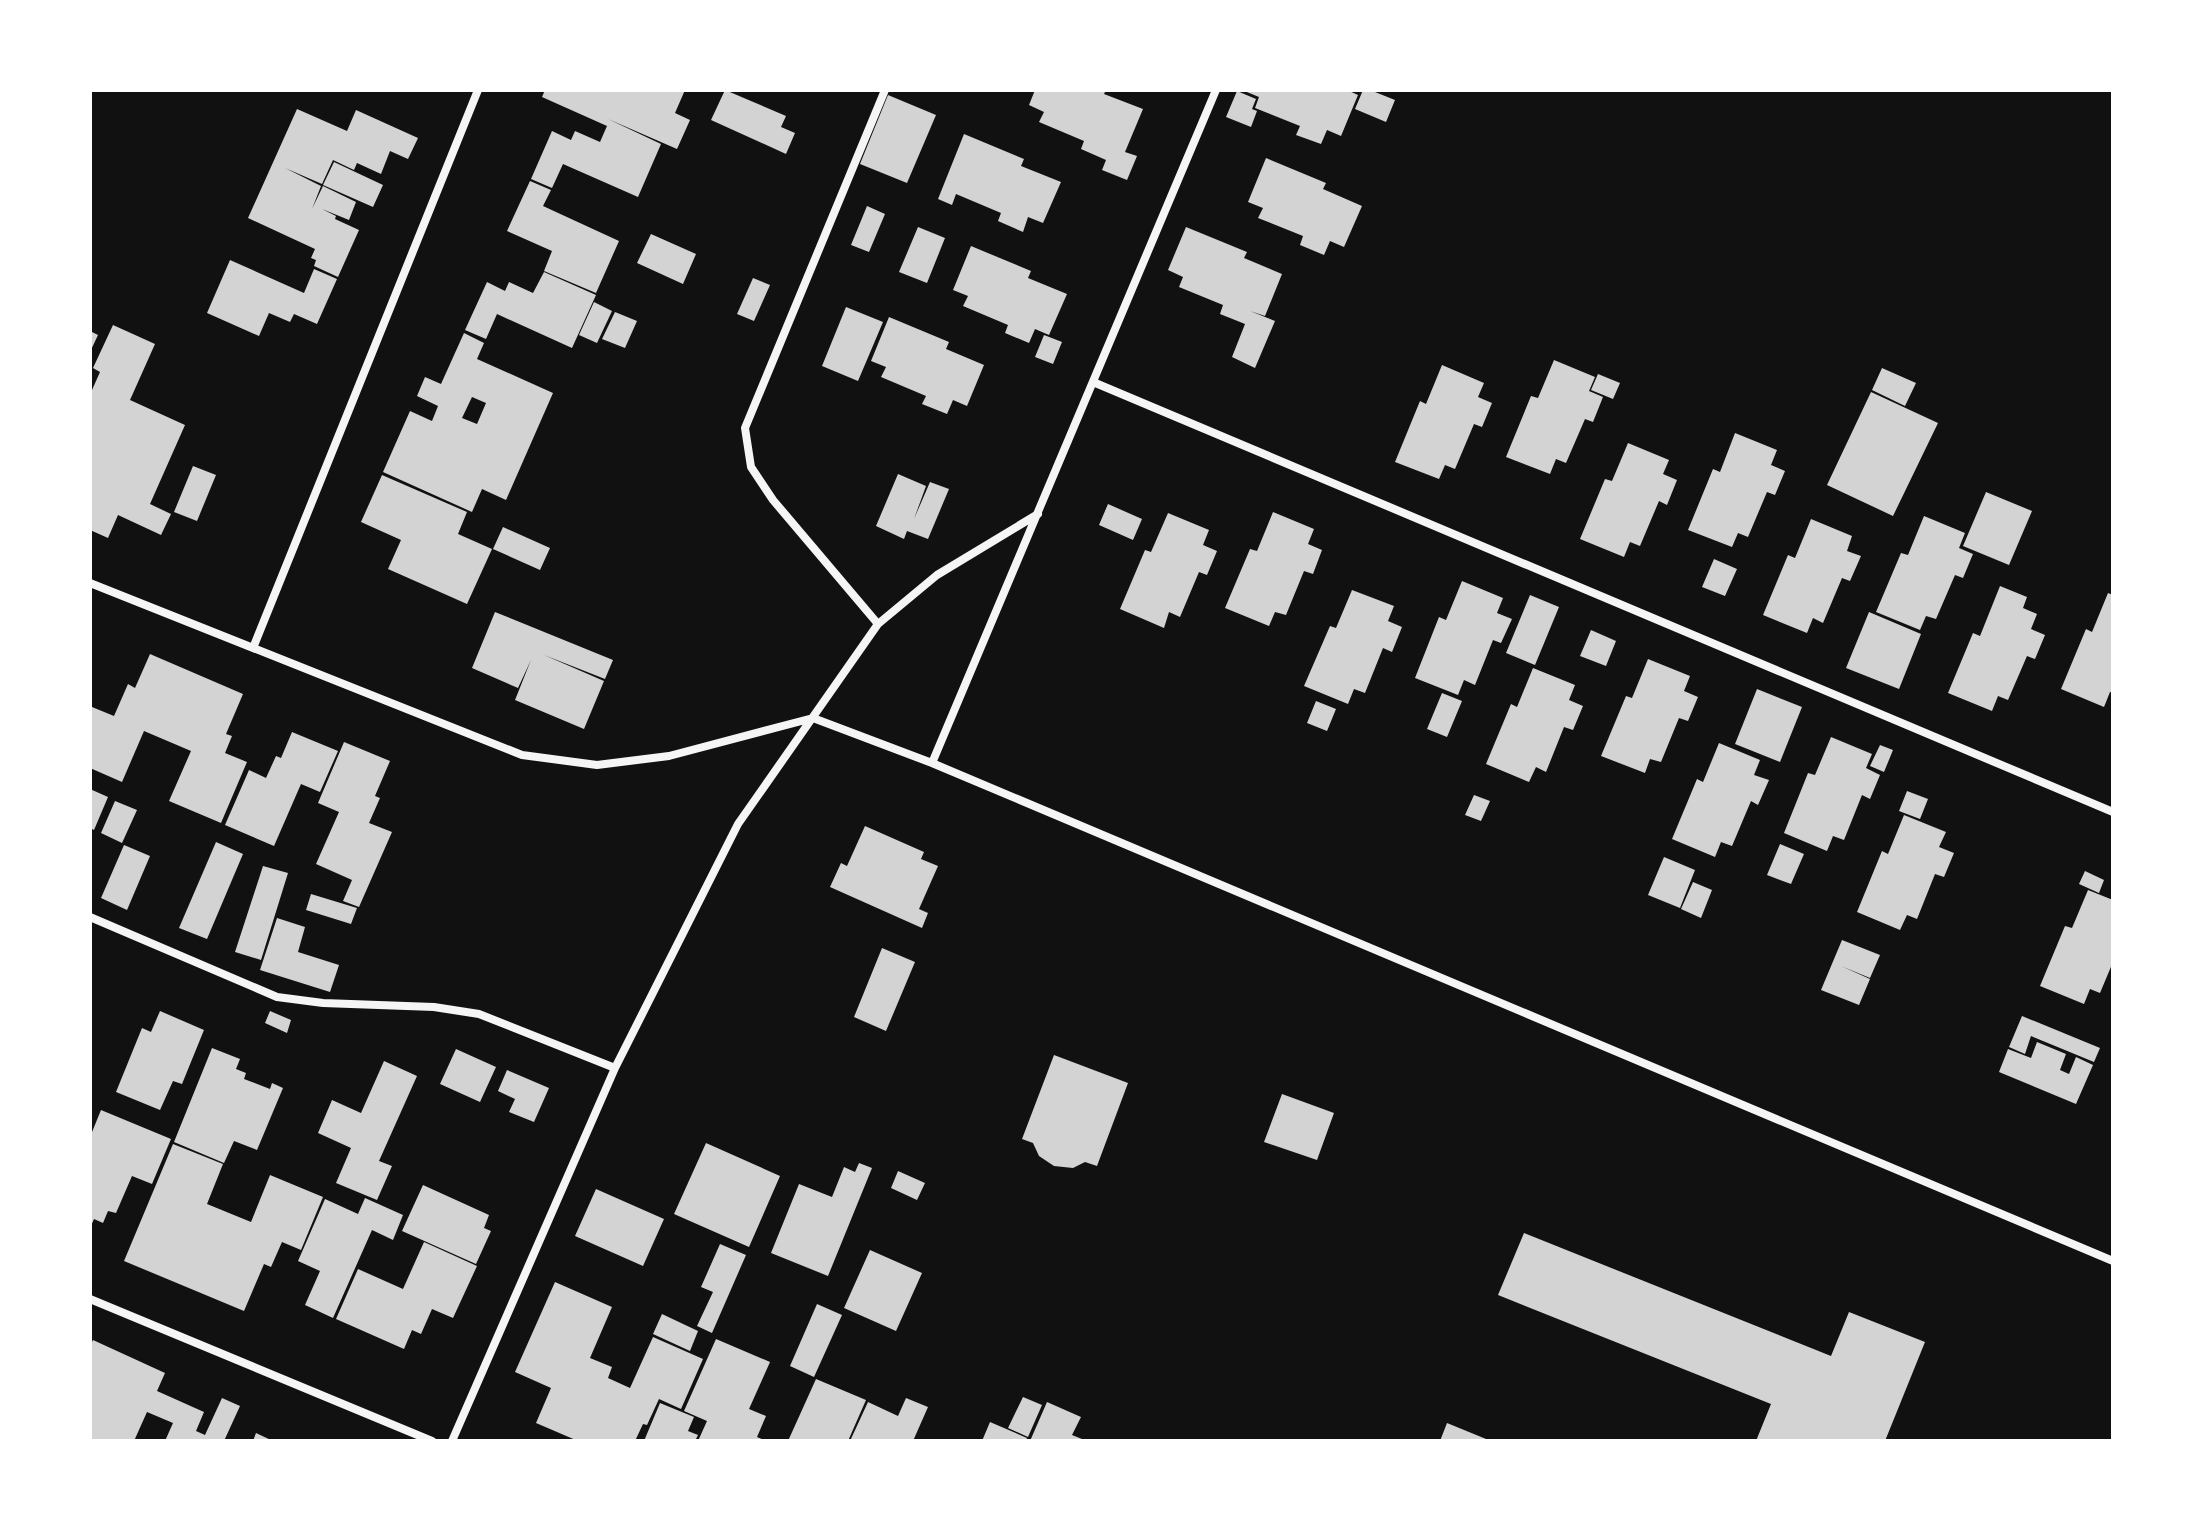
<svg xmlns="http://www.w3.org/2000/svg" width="2203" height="1531" viewBox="0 0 2203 1531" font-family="'Alegreya Sans',sans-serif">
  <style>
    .building { fill: #d3d3d3; fill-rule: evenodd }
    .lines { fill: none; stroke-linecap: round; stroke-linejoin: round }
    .minor { stroke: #f5f5f5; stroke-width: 8 }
  </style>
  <rect width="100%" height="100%" fill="#111"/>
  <path class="building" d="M545 90H685L675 113 690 120 677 149 608 119 661 144 638 197 563 164 552 188 531 179 552 131 571 140 575 131 600 142 607 126 542 97Z
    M725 90 786 116 781 127 795 133 786 154 711 120Z
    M1035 90H1106L1104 94 1143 109 1125 152 1137 156 1127 180 1102 170 1106 160 1081 149 1084 141 1039 122 1044 112 1029 105Z
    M1242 90H1347L1358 95 1341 136 1327 130 1321 144 1296 135 1300 126 1255 108 1259 97Z
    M1363 90H1370L1395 100 1386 122 1355 109Z
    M1237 91 1256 99 1252 109 1257 111 1251 127 1226 117Z
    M888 95 936 115 907 183 860 164Z
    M297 109 347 131 356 110 418 138 408 159 390 151 381 174 357 163 354 170 333 160 322 184 285 168 321 186 312 209 323 186 356 202 349 220 322 209 336 216 335 219 359 230 338 277 314 266 316 260 311 258 315 249 248 218Z
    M964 134 1024 159 1021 166 1061 182 1043 223 1028 217 1023 232 998 221 1001 213 956 194 952 205 938 199Z
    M1266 158 1326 183 1323 189 1362 206 1344 247 1330 241 1324 255 1300 245 1303 236 1258 218 1263 208 1248 202Z
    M334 162 383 185 373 207 323 185Z
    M530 181 551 190 543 206 619 241 596 293 544 271 552 251 507 231Z
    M867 206 885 214 869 252 851 245Z
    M918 227 945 238 927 283 899 272Z
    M1186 227 1247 252 1244 258 1282 274 1265 316 1250 311 1275 321 1255 368 1232 357 1245 324 1220 314 1223 305 1179 287 1183 277 1168 270Z
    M651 234 696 254 683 284 637 263Z
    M971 246 1031 271 1028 278 1067 294 1049 335 1035 329 1029 343 1005 333 1008 325 963 306 968 296 953 290Z
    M230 260 304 293 314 269 337 279 317 324 294 314 290 322 269 313 259 336 207 313Z
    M544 272 596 295 572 348 497 314 486 339 465 330 487 282 505 291 509 282 533 293Z
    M753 278 770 285 754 321 737 314Z
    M594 302 612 311 597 343 579 335Z
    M846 307 883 322 858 381 822 366Z
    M615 312 637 321 625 348 602 339Z
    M889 317 949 342 946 349 984 365 967 406 953 400 947 414 922 404 926 396 881 377 886 367 871 361Z
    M113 325 155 344 130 400 185 425 150 504 171 514 161 535 118 515 108 538 90 530V389L92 390 100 372 93 368Z
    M90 331 98 335 90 352Z
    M464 333 484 343 477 359 553 393 506 500 482 489 472 512 383 472 410 411 432 421 438 406 417 396 425 377 441 384ZM472 397 486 403 477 424 462 418Z
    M1044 335 1062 342 1053 364 1035 357Z
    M1554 360 1595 377 1589 391 1603 397 1593 422 1585 419 1566 463 1556 459 1550 474 1506 457 1531 396 1538 398Z
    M1442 365 1484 383 1478 397 1492 403 1482 427 1474 424 1455 469 1445 465 1439 479 1395 462 1420 401 1426 404Z
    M1882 368 1916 383 1905 406 1872 390Z
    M1598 374 1620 383 1613 399 1591 390Z
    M1871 392 1938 423 1893 516 1827 485Z
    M1735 433 1777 450 1771 465 1785 471 1775 495 1767 492 1748 537 1738 533 1732 547 1688 530 1713 469 1720 472Z
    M1628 443 1669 460 1663 474 1677 480 1667 505 1659 501 1640 546 1630 542 1624 557 1580 539 1605 479 1612 481Z
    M193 466 216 475 197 521 174 512Z
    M898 474 926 486 914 519 930 482 949 489 928 539 907 531 904 539 876 526Z
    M382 475 467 512 458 534 492 549 467 604 388 569 401 540 361 522Z
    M1986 492 2032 511 2009 565 1963 546Z
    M1108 504 1142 519 1133 540 1099 525Z
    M1273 512 1314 529 1308 544 1322 550 1313 574 1304 571 1286 615 1275 612 1269 626 1225 608 1250 549 1257 551Z
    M1168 513 1209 530 1203 545 1217 551 1207 575 1199 572 1180 617 1169 612 1164 628 1120 609 1145 550 1151 552Z
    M1924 516 1965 533 1959 548 1973 554 1963 578 1955 575 1936 619 1926 616 1920 630 1876 612 1901 553 1908 555Z
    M1811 519 1852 536 1847 551 1861 556 1850 581 1842 578 1823 623 1813 618 1807 633 1763 615 1788 555 1795 558Z
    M503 527 550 548 540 570 493 549Z
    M1714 559 1737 569 1725 596 1702 587Z
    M1462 581 1503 598 1497 613 1512 619 1501 643 1493 640 1475 685 1464 680 1458 695 1415 678 1439 617 1446 620Z
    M2000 586 2027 597 2023 608 2037 614 2031 629 2045 635 2035 659 2027 656 2008 700 1998 696 1992 711 1948 693 1973 633 1980 636Z
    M1352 590 1394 606 1388 621 1402 627 1392 652 1383 648 1365 693 1354 689 1348 704 1304 686 1330 626 1336 628Z
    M2108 593 2113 595V693L2110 692 2104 707 2061 689 2086 629 2092 632Z
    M1530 595 1559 607 1535 665 1506 653Z
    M495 612 613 660 605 679 544 655 604 681 584 729 515 700 531 660 518 688 472 668Z
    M1869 612 1921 634 1899 689 1846 668Z
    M1591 630 1616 641 1606 666 1580 656Z
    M150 654 243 694 226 734 232 736 225 753 247 762 221 823 169 801 191 751 144 731 122 782 90 768 92 707 114 716 128 684 135 688Z
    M1648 659 1690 676 1684 691 1698 697 1688 721 1679 718 1661 762 1650 759 1645 773 1601 756 1626 696 1632 698Z
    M1533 668 1575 685 1569 700 1583 706 1573 730 1564 727 1546 772 1536 767 1529 782 1486 764 1511 704 1517 707Z
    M1757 689 1802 707 1780 762 1735 744Z
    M1442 693 1462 701 1447 737 1427 729Z
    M1316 701 1336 709 1327 731 1307 723Z
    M292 732 338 751 320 792 301 784 274 846 225 825 249 770 266 778 276 756 281 758Z
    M1831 737 1872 754 1866 768 1880 775 1870 799 1862 795 1844 840 1833 836 1827 851 1784 833 1808 773 1815 775Z
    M344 742 390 761 375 796 380 798 369 823 392 832 359 907 343 901 352 880 316 864 339 812 318 803Z
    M1719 743 1760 760 1754 775 1769 780 1758 805 1751 801 1732 846 1721 842 1715 857 1672 839 1697 779 1703 782Z
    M1880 745 1893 750 1884 772 1870 766Z
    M90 789 108 797 94 830 90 828Z
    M1907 791 1928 799 1920 819 1899 811Z
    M1474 795 1490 801 1481 821 1465 815Z
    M115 801 137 810 122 843 101 833Z
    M1904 815 1946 832 1939 847 1954 853 1944 877 1935 874 1917 919 1907 915 1900 930 1857 912 1882 851 1888 854Z
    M865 826 924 852 921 859 938 866 919 909 928 913 922 928 830 887 841 863 847 866Z
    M216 842 243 854 207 939 179 928Z
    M1780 844 1804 854 1791 884 1767 875Z
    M124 845 150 856 127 910 101 898Z
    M1664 857 1695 870 1680 908 1648 895Z
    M263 866 288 873 261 960 235 952Z
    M2085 871 2104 880 2099 893 2079 884Z
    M1693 882 1712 890 1701 918 1681 909Z
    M2088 890 2113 900V962L2100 993 2090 989 2084 1004 2040 986 2065 926 2072 928Z
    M311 894 357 908 351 924 306 910Z
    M277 918 305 927 298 952 339 965 330 992 260 970Z
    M1842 940 1880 955 1870 978 1841 966 1870 979 1859 1005 1821 990Z
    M882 948 915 962 886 1031 854 1017Z
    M160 1011 204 1030 182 1084 173 1081 160 1110 116 1092 142 1028 151 1032Z
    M270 1011 291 1020 287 1033 265 1023Z
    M2022 1016 2100 1048 2094 1062 2031 1036 2025 1054 2009 1047Z
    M2037 1042 2066 1054 2060 1070 2069 1074 2076 1057 2093 1065 2076 1104 1999 1072 2008 1049 2031 1058Z
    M212 1048 240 1059 236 1069 246 1073 244 1079 270 1089 272 1083 283 1088 257 1150 234 1141 224 1163 174 1142Z
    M456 1049 496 1067 480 1102 440 1084Z
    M1054 1055 1128 1083 1097 1166 1085 1162 1073 1168 1054 1166 1039 1156 1033 1143 1022 1139Z
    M384 1061 417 1076 379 1161 392 1166 377 1200 336 1183 351 1148 318 1133 332 1100 361 1113Z
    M507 1070 549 1088 534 1122 509 1112 515 1099 498 1091Z
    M1282 1094 1334 1113 1317 1160 1264 1142Z
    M101 1110 171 1139 152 1184 132 1176 116 1213 108 1211 103 1223 94 1219 90 1228V1137Z
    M706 1143 780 1176 749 1247 674 1214Z
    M173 1144 223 1164 207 1204 251 1222 270 1175 323 1197 301 1250 282 1242 271 1267 264 1264 244 1311 124 1261Z
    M859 1163 872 1168 828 1276 771 1253 799 1184 832 1197 844 1167 855 1172Z
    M898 1171 925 1183 917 1200 891 1188Z
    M423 1185 489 1215 484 1228 491 1231 476 1264 402 1231Z
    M596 1189 664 1219 643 1266 575 1236Z
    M365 1198 403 1215 393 1240 372 1230 333 1318 305 1305 320 1271 298 1261 325 1199 358 1214Z
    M1524 1233 1831 1356 1849 1312 1925 1342 1885 1441H1756L1771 1404 1498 1295Z
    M424 1242 477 1266 453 1318 432 1309 421 1334 412 1330 404 1349 336 1319 358 1269 403 1289Z
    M720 1244 746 1255 712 1333 697 1326 713 1292 701 1287Z
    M870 1250 922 1273 896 1331 844 1308Z
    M555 1282 612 1307 590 1358 612 1367 608 1378 630 1388 653 1337 703 1359 681 1409 659 1399 647 1425 643 1424 635 1441H578L536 1423 551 1388 515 1372Z
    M817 1304 842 1315 814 1377 790 1366Z
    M662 1314 698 1331 690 1351 653 1334Z
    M716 1339 770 1362 749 1409 766 1416 757 1437 766 1441H698L707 1421 684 1411Z
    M93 1340 165 1373 157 1391 204 1412 196 1431 205 1435 222 1398 240 1406 224 1441H165L173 1423 147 1412 134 1441H90V1346Z
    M816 1379 866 1400 848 1441H788Z
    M1023 1397 1042 1405 1028 1437 1008 1428Z
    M906 1398 928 1407 913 1441H850L868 1402 898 1416Z
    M1047 1402 1081 1417 1072 1435 1087 1441H1030Z
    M660 1403 694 1417 688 1431 698 1435 695 1441H644Z
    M990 1422 1027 1438 1026 1441H982Z
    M1447 1423 1491 1441H1440Z
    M256 1433 273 1441H253Z"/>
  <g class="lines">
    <path class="minor" d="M1093 382 2113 812
      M90 583 522 755 597 765 669 756 813 718 932 763 2113 1261
      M878 624 773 500 751 467 745 428 885 90
      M253 648 478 90
      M932 763 1216 90
      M90 917 277 997 323 1003 434 1007 479 1014 615 1068
      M90 1299 432 1441
      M452 1441 615 1068 738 824 878 624 937 575 1038 514"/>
  </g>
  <rect width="2203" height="1531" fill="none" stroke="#ffffff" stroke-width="184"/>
</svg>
